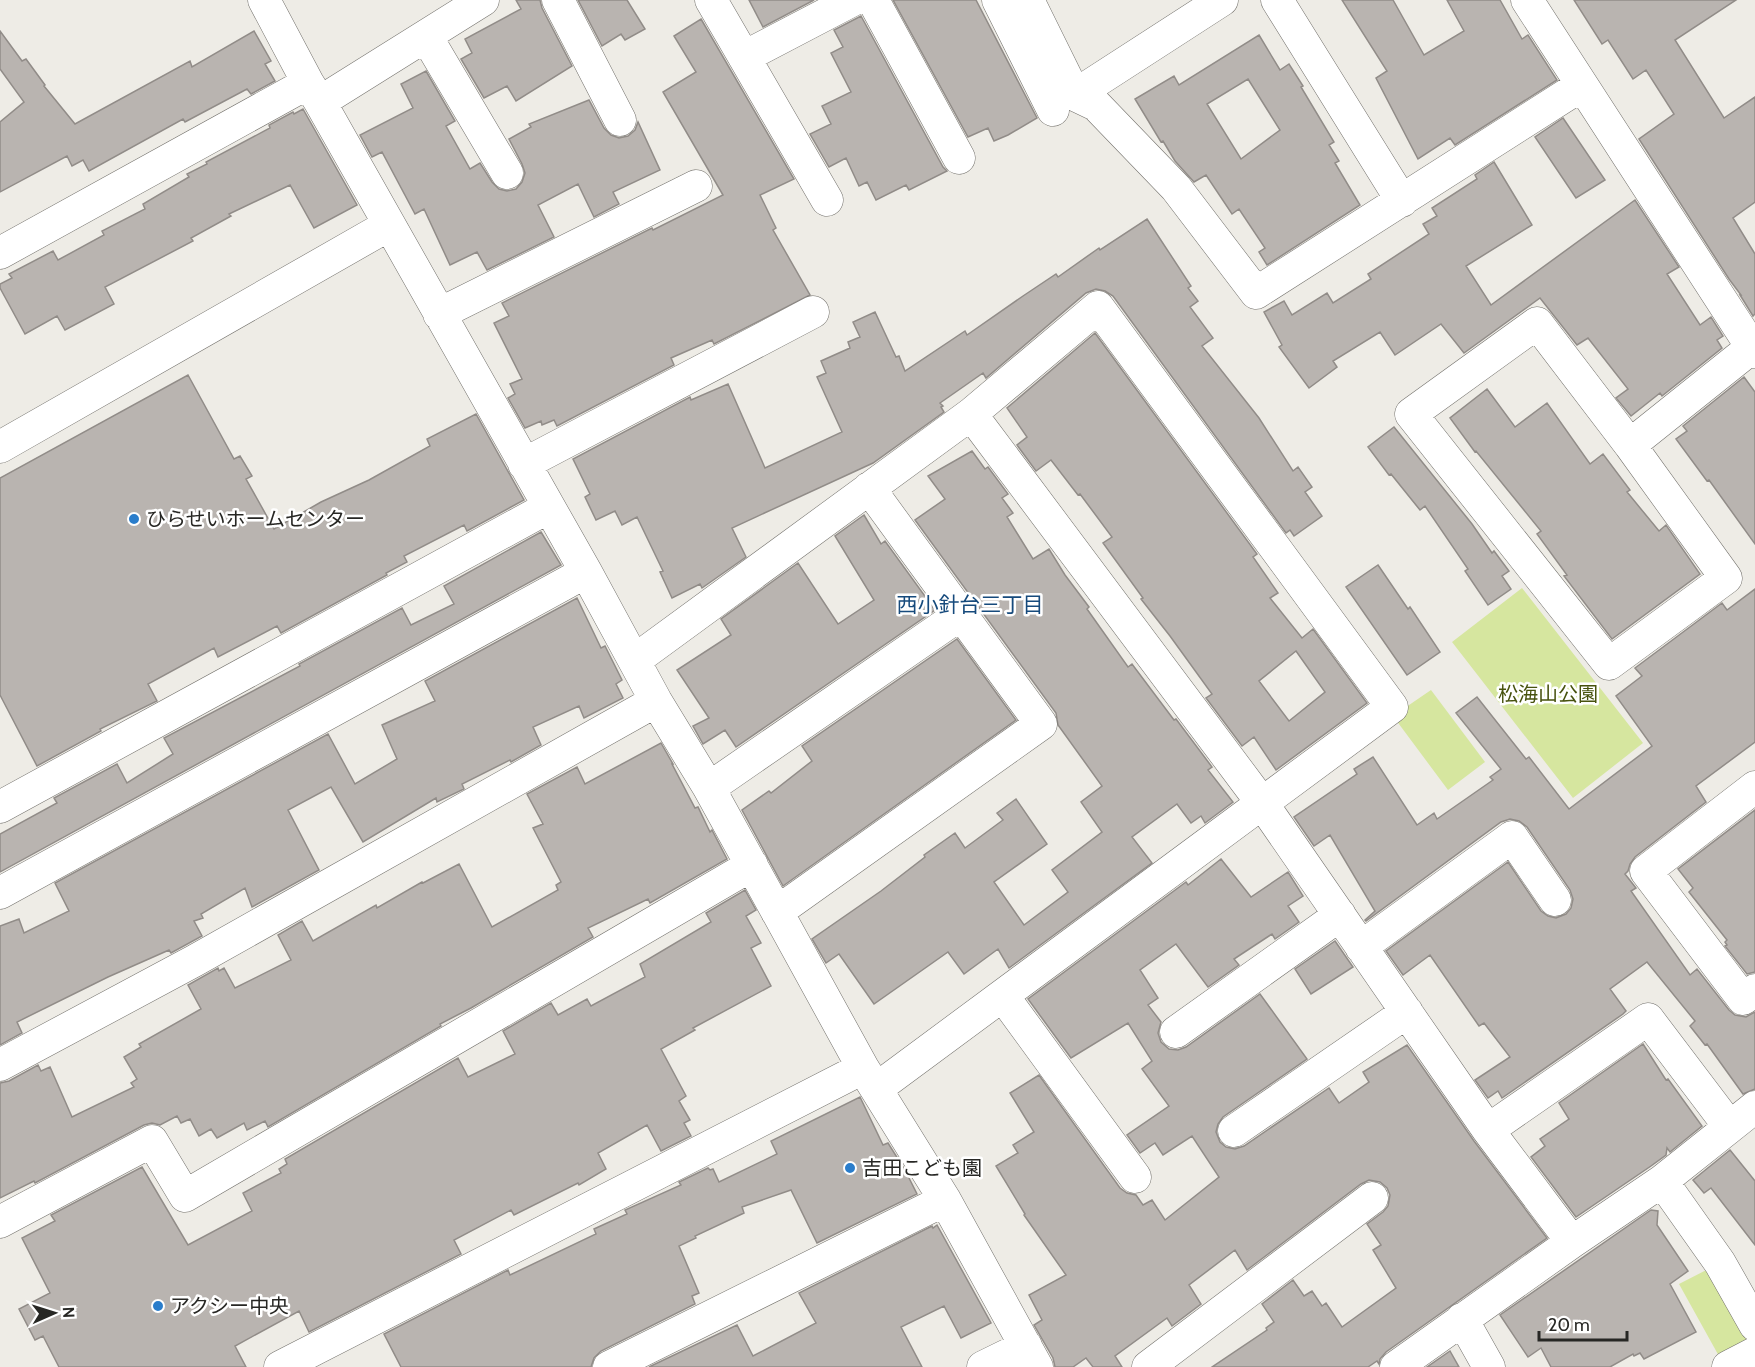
<svg xmlns="http://www.w3.org/2000/svg" width="1755" height="1367" viewBox="0 0 1755 1367" font-family="Cabin,'Noto Sans JP',sans-serif">
  <style>
    .park { fill: #d6e69f }
    .building { fill: #b9b4b0; stroke: #918c88; stroke-width: 1.5; fill-rule: evenodd }
    .lines { fill: none; stroke-linecap: round; stroke-linejoin: round }
    .minor-casing { stroke: #73716c; stroke-width: 33 }
    .minor { stroke: #fff; stroke-width: 32 }
    .poi-dot { fill: #2a7dcb; stroke: #fff; stroke-width: 2 }
    .labels { text-anchor: middle; stroke-width: 5; stroke-linejoin: round; paint-order: stroke }
    .poi-label { font-size: 20px; fill: #272724; stroke: #fff; text-anchor: start }
    .park-label { font-size: 20px; fill: #47520e; stroke: #fff }
    .neighbourhood-label { font-size: 21px; fill: #164a7c; stroke: #fff }
  </style>
  <rect width="100%" height="100%" fill="#eeece6"/>
  <path class="park" d="M1522 588 1643 743 1573 798 1452 642Z
    M1431 690 1485 762 1448 790 1393 716Z
    M1720 1263 1755 1353 1725 1367 1679 1284Z"/>
  <path class="building" d="M516 0H540L542 8 572 66 516 101 507 86 484 98 461 59 472 53 465 39 521 9Z
    M578 0H627L645 29 625 40 621 34 602 46Z
    M749 0H814L763 27Z
    M893 0H976L1037 118 1008 135 994 141 988 128 968 137Z
    M1342 0H1393L1424 55 1464 31 1447 0H1500L1522 39 1528 35 1557 80 1455 145 1450 138 1418 159 1376 78 1387 71Z
    M1574 0H1736L1675 40 1724 118 1755 97V202L1733 218 1755 254V314L1753 316 1740 295H1741L1729 279 1639 139 1674 114 1646 70 1633 79 1608 40 1602 44Z
    M861 16 943 167 947 171 909 190 906 185 876 200 867 182 859 186 846 158 829 167 810 134 831 124 822 106 851 92 831 53 843 47 834 30Z
    M701 19 794 179 760 195 776 228 773 230 810 295 714 344 712 340 671 358 674 365 557 426 554 420 542 425 541 421 525 428 508 398 515 394 510 384 522 379 494 323 509 316 502 303 652 228 653 230 723 195 663 92 696 72 674 36Z
    M0 31 22 61 26 59 45 85 44 86 75 124 190 61 192 67 254 31 271 61 265 64 275 81 251 94 247 89 185 122 183 119 89 171 83 160 72 166 67 156 0 192V122L24 102 0 69Z
    M1259 35 1280 70 1289 64 1303 86 1301 87 1334 142 1329 145 1339 161 1335 163 1360 205 1267 265 1259 252 1265 248 1239 209 1232 214 1206 175 1194 182 1175 161 1163 141 1161 142 1135 99 1174 76 1179 85ZM1248 79 1280 130 1241 159 1207 104Z
    M426 71 455 121 446 126 470 169 480 163 492 182 499 189 507 191 516 189 522 182 525 173 522 164 509 139 531 127 529 124 589 100 604 128 611 135 619 138 628 136 635 130 638 122 660 170 613 192 619 204 594 217 578 184 538 205 554 237 487 270 477 252 450 265 424 209 415 214 382 152 372 157 360 135 413 108 401 84Z
    M303 109 357 205 314 228 290 185 229 214 231 216 191 238 193 241 105 287 114 304 65 330 57 316 25 334 0 288V284L12 278 9 274 53 251 58 260 104 235 102 231 145 209 143 204 189 177 187 174 207 164 206 162 270 128 269 125 293 112 294 114Z
    M1563 118 1605 180 1576 198 1535 137Z
    M1494 162 1532 225 1466 266 1491 305 1635 200 1679 267 1667 274 1700 325 1711 317 1723 336 1717 340 1722 348 1662 396 1660 393 1631 416 1616 398 1628 389 1588 338 1577 345 1540 298 1464 353 1441 324 1395 355 1380 332 1333 361 1337 367 1309 388 1279 347 1282 345 1264 312 1284 301 1292 315 1327 293 1333 303 1371 279 1368 274 1429 234 1423 224 1437 216 1432 208 1477 179 1475 175Z
    M1147 219 1191 286 1188 288 1198 301 1190 307 1213 338 1202 346 1259 418 1293 471 1298 467 1312 487 1305 492 1322 516 1294 536 1290 530 1286 533 1113 296 1105 291 1096 289 1086 293 986 378 983 373 940 403 943 406 941 407 944 412 873 463 732 528 746 557 702 588 700 584 672 598 660 572 663 571 637 517 622 525 615 511 596 520 585 497 590 494 573 459 690 397 691 400 728 384 765 468 842 432 817 377 826 373 821 361 850 348 848 342 860 337 853 322 875 312 896 357 899 356 905 371 965 331 967 335 1023 296 1056 274 1058 277 1099 248 1100 250Z
    M1095 333 1257 554 1253 557 1278 593 1270 598 1302 638 1313 629 1367 703 1276 770 1254 737 1242 746 1206 698 1212 694 1170 636 1141 599 1143 598 1103 543 1112 537 1080 494 1078 495 1051 460 1036 471 1017 445 1027 437 1007 408ZM1296 651 1325 692 1289 721 1259 681Z
    M188 375 234 459 240 456 252 476 246 479 274 529 321 502 369 480 430 446 427 439 476 414 524 500 467 531 464 525 404 556 407 562 386 573 387 575 281 633 277 626 218 657 214 648 148 684 157 701 100 729 101 731 37 766 0 695V478Z
    M1744 377 1755 392V544L1709 480 1707 481 1676 439 1687 431 1683 426Z
    M1487 389 1515 427 1547 403 1590 464 1603 454 1630 490 1627 492 1659 531 1666 525 1700 574 1612 639 1564 576 1567 575 1537 534 1541 531 1476 451 1475 452 1450 418Z
    M1394 427 1472 524 1492 553 1494 551 1509 571 1502 576 1511 589 1488 605 1465 571 1468 569 1425 506 1420 510 1391 474 1389 475 1368 447Z
    M972 451 985 469 988 467 1008 494 1002 498 1013 513 1007 517 1033 559 1049 549 1065 575 1089 607 1087 609 1128 667 1132 664 1174 720 1176 719 1212 767 1208 770 1233 802 1205 823 1201 816 1191 823 1177 804 1132 837 1152 863 1009 968 998 949 964 974 948 952 874 1004 839 954 826 963 812 939 881 891 925 857 924 855 955 833 965 848 1003 820 997 813 1016 799 1047 844 994 882 1024 925 1068 892 1052 870 1102 832 1081 802 1102 786 1058 725 1056 713 915 520 945 499 928 476Z
    M864 515 881 544 885 541 935 610 736 747 725 730 703 744 693 726 709 718 677 670 731 635 721 619 798 563 838 624 874 600 835 536Z
    M541 532 561 565 0 872V834L57 803 54 798 117 764 127 783 173 754 164 738 300 666 299 664 402 608 411 625 454 604 444 586Z
    M1378 565 1408 609 1410 607 1440 652 1407 675 1346 587Z
    M1755 589V742L1696 786 1706 802 1635 857 1630 864 1628 871 1625 874 1636 888 1631 891 1690 975 1697 969 1729 1010 1735 1015 1746 1017 1755 1012V1089L1743 1094 1707 1044 1705 1045 1690 1026 1695 1021 1647 962 1610 989 1626 1011 1623 1014 1502 1098 1498 1091 1488 1098 1475 1080 1510 1057 1484 1023 1479 1026 1430 955 1403 975 1386 951 1508 862 1541 911 1548 916 1556 918 1566 914 1571 908 1573 899 1570 890 1527 827 1519 821 1510 819 1501 822 1366 921 1365 920 1375 911 1330 835 1314 846 1294 817 1357 774 1354 769 1373 757 1417 825 1434 813 1437 819 1493 780 1490 777 1501 769 1456 713 1477 697 1526 759 1529 757 1569 809 1652 746 1616 696 1642 676 1635 668 1722 603 1727 610Z
    M577 598 601 648 605 646 622 680 616 684 623 698 584 718 579 706 533 727 541 745 511 762 510 760 462 784 464 789 437 802 436 798 363 842 331 787 288 810 319 870 252 907 245 888 201 914 203 918 194 921 202 936 171 953 169 950 108 977 17 1022 22 1033 0 1045V926L19 919 24 933 69 911 55 883 328 734 355 784 397 759 382 725 435 701 425 681Z
    M957 639 1016 720 783 886 742 810 769 791 771 793 812 761 802 746Z
    M661 743 673 764H672L695 808 698 807 710 832 712 830 727 859 650 903 648 899 588 928 593 937 471 1008 440 1024 441 1026 268 1127 265 1121 247 1130 244 1123 217 1138 211 1129 199 1136 190 1119 181 1123 177 1116 160 1125 152 1123 144 1125 35 1183 34 1181 0 1198V1083L9 1081 38 1065 41 1071 50 1067 72 1117 134 1087 131 1083 137 1079 124 1057 141 1047 139 1044 201 1009 188 985 218 968 219 971 224 968 235 988 291 960 278 935 302 921 313 941 376 905 377 908 422 882 423 883 459 864 492 927 558 890 556 885 561 882 533 828 543 824 527 794 577 767 585 784Z
    M1755 810V972L1747 974 1725 946 1727 945 1725 942 1727 940 1689 892 1693 888 1678 869Z
    M1221 859 1251 897 1288 872 1303 896 1288 906 1299 922 1275 939 1272 934 1234 959 1239 965 1208 987 1176 944 1140 970 1158 998 1148 1005 1161 1022 1158 1033 1161 1042 1169 1049 1178 1050 1186 1047 1260 994 1307 1059 1223 1117 1218 1124 1216 1132 1220 1142 1226 1147 1235 1149 1244 1146 1329 1088 1339 1103 1369 1082 1363 1072 1407 1045 1474 1141 1547 1238 1386 1352 1380 1359 1379 1364 1377 1361 1368 1367H1212L1267 1330 1266 1328 1274 1322 1262 1304 1293 1280 1304 1296 1312 1291 1322 1306 1326 1303 1342 1327 1396 1288 1373 1250 1381 1245 1367 1224 1383 1212 1388 1206 1390 1195 1387 1188 1380 1182 1369 1180 1361 1184 1247 1270 1235 1250 1189 1285 1201 1304 1172 1326 1167 1318 1115 1356 1122 1367H1093L1086 1358 1073 1367H1055L1053 1358 1034 1325 1042 1320 1029 1295 1066 1275 1024 1215 1025 1214 996 1166 1018 1153 1013 1145 1034 1132 1010 1093 1039 1075 1120 1188 1127 1193 1136 1195 1143 1205 1152 1200 1165 1220 1219 1177 1192 1136 1163 1155 1155 1143 1140 1153 1127 1135 1169 1106 1142 1069 1152 1061 1128 1023 1071 1058 1028 999 1186 882 1188 885Z
    M745 890 756 910 746 916 761 943 751 948 771 986 693 1028 695 1030 661 1049 686 1096 679 1101 690 1120 684 1123 691 1136 661 1151 647 1125 598 1153 606 1169 579 1185 578 1183 514 1215 511 1210 454 1240 461 1254 309 1332 299 1311 235 1346 246 1367H59L43 1336 35 1340 19 1309 50 1293 22 1238 55 1221 51 1215 142 1167 188 1245 252 1211 243 1193 281 1173 279 1169 287 1164 285 1159 458 1058 468 1077 515 1054 503 1031 551 1003 558 1015 587 999 591 1006 645 977 640 964 711 922 706 913Z
    M1335 941 1353 967 1311 994 1295 969Z
    M1643 1044 1666 1080 1668 1079 1702 1126 1670 1152 1667 1148 1666 1155 1651 1166 1576 1217 1531 1157 1545 1146 1540 1139 1569 1119 1559 1103Z
    M860 1097 883 1145 888 1143 905 1170 917 1194 817 1243 791 1190 742 1207 744 1213 695 1236 696 1238 679 1246 699 1293 692 1296 695 1304 601 1351 594 1358 591 1367H401L384 1334 508 1270 510 1275 596 1234 594 1229 627 1214 625 1210 681 1185 679 1182 708 1168 710 1170 713 1169 719 1182 777 1154 771 1141Z
    M1730 1150 1755 1181V1245L1711 1188 1704 1193 1693 1180Z
    M1651 1210 1658 1211 1657 1225 1688 1271 1670 1284 1696 1332 1644 1359 1640 1353 1634 1356 1633 1354 1610 1367H1551L1541 1348 1528 1357 1500 1315Z
    M937 1225 991 1323 961 1338 944 1306 901 1327 922 1367H649L737 1325 753 1356 816 1323 799 1293 932 1226 933 1228Z
    M1450 1351 1459 1367H1427Z"/>
  <g class="lines">
    <g class="minor-casing">
      <path id="minor" d="M264 0 308 83 320 102 586 572 656 701 709 788 863 1068 945 1200 1037 1367
        M558 0 620 120
        M711 0 827 200
        M873 0 959 158
        M998 0 1053 110
        M1028 0 1075 95 1096 105 1176 188 1256 293 1582 85
        M1277 0 1402 201
        M1527 0 1755 352
        M426 36 507 173
        M744 57 853 0
        M1075 95 1222 0
        M320 102 483 0
        M0 253 308 83
        M439 314 696 186
        M1537 323 1630 445 1726 578 1609 664 1411 414Z
        M971 414 1262 803 1488 1130 1572 1242
        M1630 445 1755 345
        M0 447 389 225
        M524 464 813 312
        M635 660 971 414 1098 307 1392 707 876 1089
        M1755 787 1646 871 1743 999 1755 990
        M709 788 961 614
        M0 807 549 507
        M0 893 586 572
        M777 912 1041 724 869 488
        M1361 947 1512 837 1555 900
        M1003 996 1135 1177
        M1176 1032 1340 915
        M0 1065 194 961 656 701
        M1488 1130 1648 1019 1729 1126
        M1234 1131 1407 1012
        M1662 1181 1720 1263 1755 1325
        M0 1222 152 1141 185 1196 752 865
        M1462 1319 1489 1367
        M280 1367 863 1068
        M609 1367 945 1200
        M983 1367 1026 1346
        M1148 1367 1372 1198
        M1396 1367 1572 1242 1662 1181 1755 1107
        M1728 1367 1755 1353"/>
    </g>
    <use href="#minor" class="minor"/>
  </g>
  <g class="poi-dot">
    <circle cx="134" cy="519" r="6"/>
    <circle cx="850" cy="1168" r="6"/>
    <circle cx="158" cy="1306" r="6"/>
  </g>
  <g class="labels">
    <g class="poi-label">
      <text x="146" y="526">ひらせいホームセンター</text>
      <text x="862" y="1175">吉田こども園</text>
      <text x="170" y="1313">アクシー中央</text>
    </g>
    <g class="park-label">
      <text x="1548" y="701">松海山公園</text>
    </g>
    <g class="neighbourhood-label">
      <text x="970" y="612">西小針台三丁目</text>
    </g>
  </g>
  <g transform="translate(54 1313) rotate(87)" stroke="#ffffff" stroke-width="4.5" paint-order="stroke">
  <path d="M0-4.5L10 22L0 15L-10 22Z" fill="#272724"/>
  <text y="-9" font-size="16" font-weight="bold" text-anchor="middle" fill="#272724">N</text>
  </g>
  <path d="M1539 1331v9h88v-9" fill="none" stroke="#272724" stroke-width="3"/>
  <text x="1548" y="1331" font-size="18" fill="#272724" stroke="#ffffff" stroke-width="4.5" paint-order="stroke">20 m</text>
</svg>
